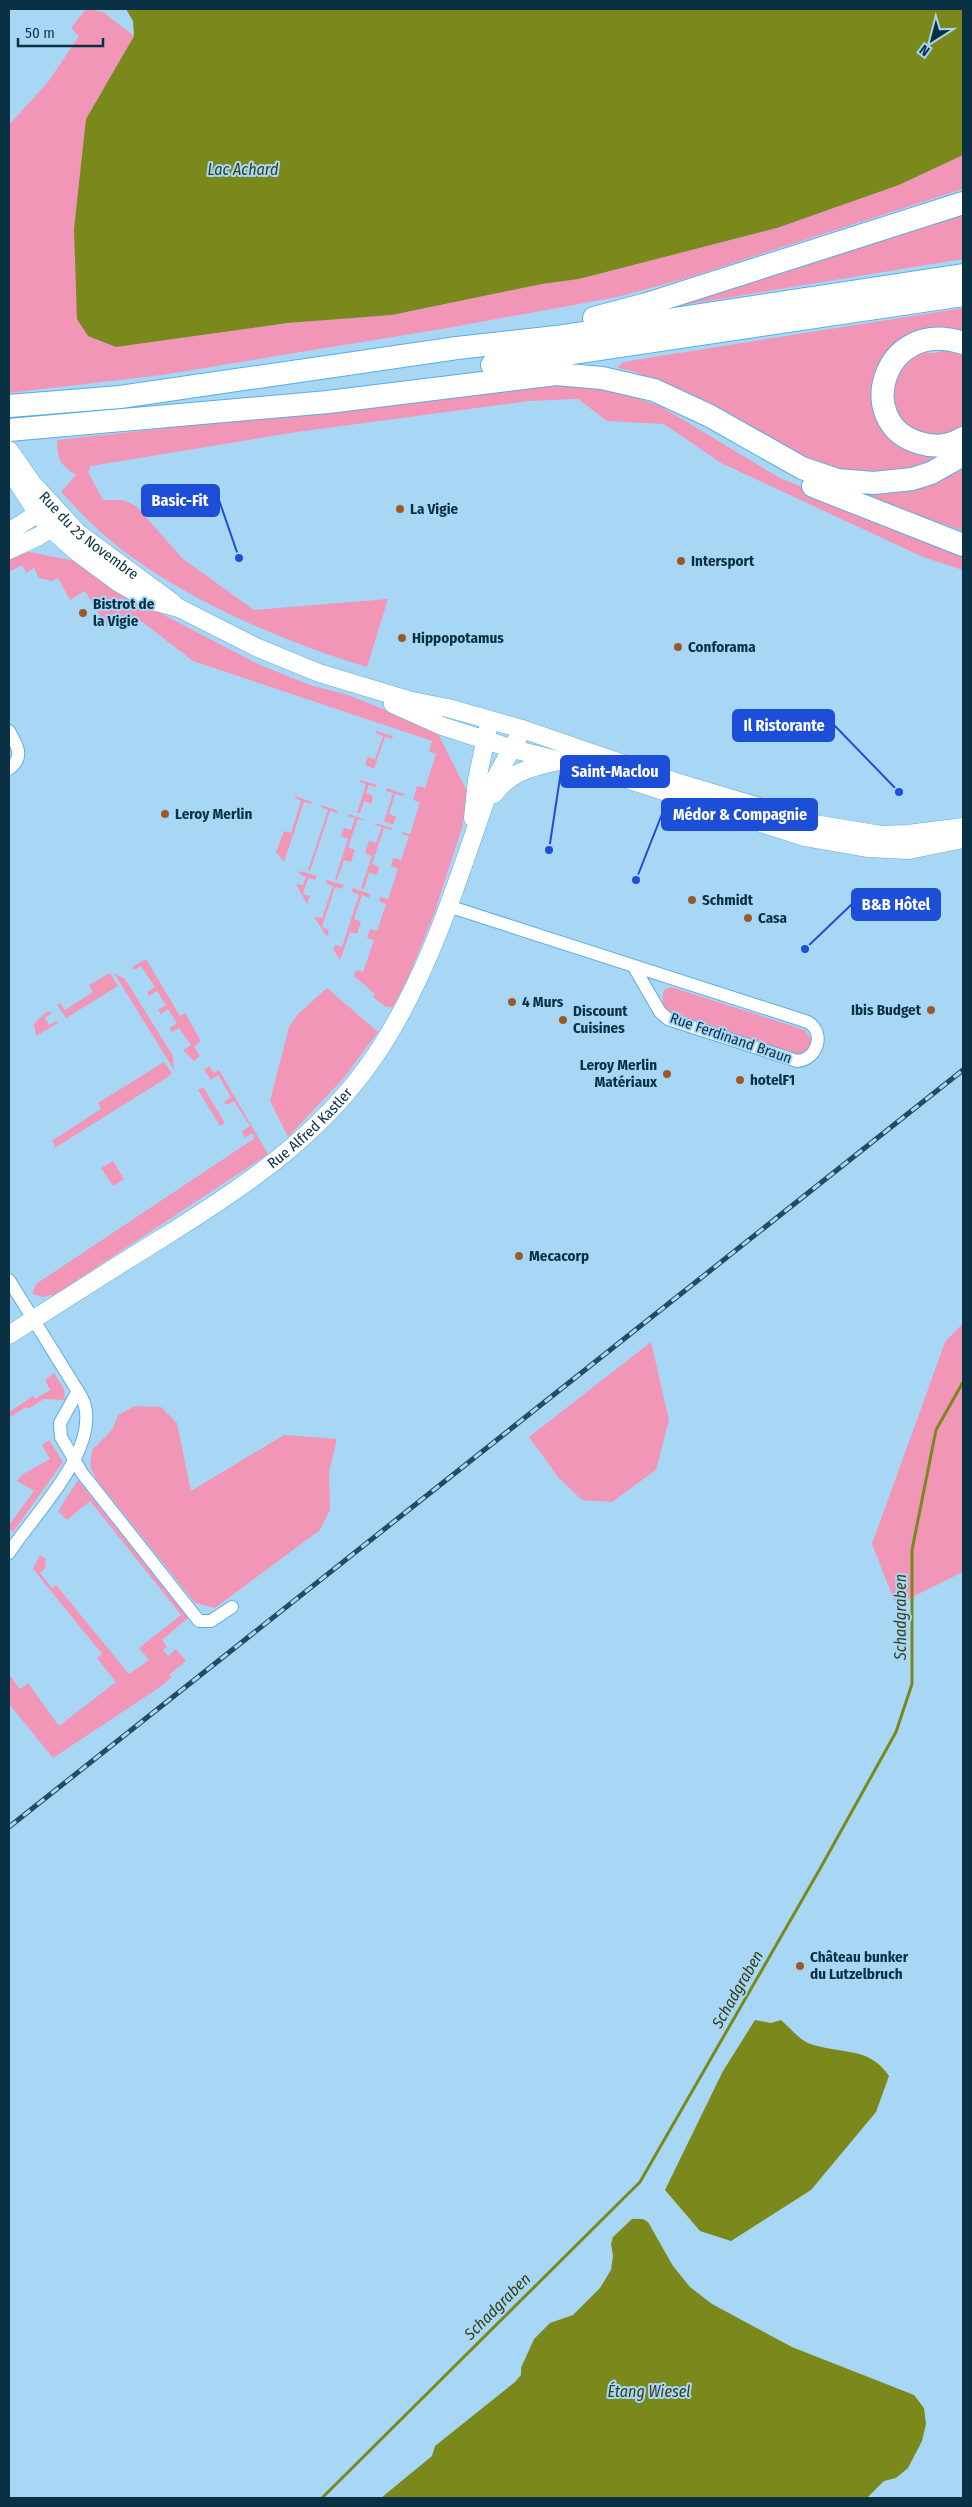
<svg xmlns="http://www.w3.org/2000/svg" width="972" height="2507" viewBox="0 0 972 2507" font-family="'Fira Sans Condensed',sans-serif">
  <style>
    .green { fill: #f296b8 }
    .water { fill: #7a881c }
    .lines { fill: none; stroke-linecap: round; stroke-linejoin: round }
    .stream { stroke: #7a881c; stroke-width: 3 }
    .street-casing { stroke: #59aedf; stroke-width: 14 }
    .secondary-casing { stroke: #59aedf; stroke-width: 19 }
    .highway-casing { stroke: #59aedf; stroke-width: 24 }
    .street { stroke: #fff; stroke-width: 12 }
    .secondary { stroke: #fff; stroke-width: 18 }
    .highway { stroke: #fff; stroke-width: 22 }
    .rail-casing { stroke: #244b61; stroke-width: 5 }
    .rail { stroke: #a8d7f6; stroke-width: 3; stroke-dasharray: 9; stroke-linecap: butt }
    .poi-dot { fill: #9b5a25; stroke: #a8d7f6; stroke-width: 2 }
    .labels { text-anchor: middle; stroke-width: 4; stroke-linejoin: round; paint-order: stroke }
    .poi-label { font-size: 15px; font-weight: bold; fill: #0a3044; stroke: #a8d7f6; text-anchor: start }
    .street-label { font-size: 15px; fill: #0a3044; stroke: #a8d7f6 }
    .water-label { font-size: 16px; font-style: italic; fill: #383e14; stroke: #a8d7f6 }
    .leader { fill: none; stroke: #1d4ed8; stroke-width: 2 }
    .callout-dot { fill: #1d4ed8; stroke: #a8d7f6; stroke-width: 2 }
    .callout { fill: #1d4ed8; stroke: #1d4ed8; stroke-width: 2 }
    .callout-label { font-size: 16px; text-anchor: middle; font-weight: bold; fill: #fff }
  </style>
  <rect width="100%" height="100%" fill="#a8d7f6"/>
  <path class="green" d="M86 9 103 12 134 36 86 119 116 347 288 323 392 315 542 284 579 279 777 228 899 185 963 155V189L684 279 617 297 447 328 162 375 9 393V125L48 82 79 36 71 28Z
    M963 209V259L665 308Z
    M963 308V336C949 335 930 330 916 332 897 335 876 363 874 380 872 392 875 404 879 415L947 453C935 458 922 468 909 470 895 473 866 476 852 473 767 457 702 385 618 368L621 363 635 360Z
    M952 349 963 351V429L936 438 909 429 892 409 889 380 913 352 933 353Z
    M581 383 627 395 660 406 780 478 963 551V570L923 557 721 463 664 424 607 421 578 399 529 401 297 432 91 466 88 472 103 500H123L136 506 182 558 254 610 388 599 367 667C277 640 158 589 90 522 80 513 71 502 61 492L76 475C59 463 58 461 57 440Z
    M963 468V531L865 497 866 494C900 495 934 486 963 468Z
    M25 551 75 561 118 591 260 665 310 685 348 695 421 724 437 732 468 793 462 828 434 914 408 978 393 1007H386L373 997 375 994 354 976 356 970 363 972 374 940 367 938 370 929 377 931 386 904 379 901 380 897 388 899 398 869 391 866 393 858 401 860 409 836 402 834V832L410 834 420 802 413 800 417 786 425 788 436 754 429 751 432 741 193 661 141 621H132L128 614 106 626 85 591 70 600 58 578 52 581 39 578 34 568 26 573 22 565 9 572V558Z
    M376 731 393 736 392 739 385 737 374 769 365 765 368 757 375 759 383 736 375 733Z
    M360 780 377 785 376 787 369 785 366 793 373 796 371 804 364 801 360 813H357L366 784 359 782Z
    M387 788 404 794 403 796 395 794 389 814 396 817 393 825 384 821 393 793 386 791Z
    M295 796 312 802 311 804 304 802 284 862 276 852 284 831 291 833 301 801 295 798Z
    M322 805 338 811V813L330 811 310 871 308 870 328 810 321 807Z
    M349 814 365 820V821L358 819 348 847 355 850 351 862 344 860 337 880 335 879 348 839 341 836 344 828 351 830 355 818 348 816Z
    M375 823 392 828V830L384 828 372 864 379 867 377 875 369 873 364 889 361 888 372 856 365 853 369 841 376 843 382 827 375 825Z
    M300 871 317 876 315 880 308 878 303 894 310 896 307 904 296 884 303 885 306 877 299 874Z
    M327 880 344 885 342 889 335 887 322 927 329 930 327 937 314 917 322 918 333 886 326 883Z
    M353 888 370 894 369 898 362 895 354 919 361 922 357 934 350 932 340 960 333 949 335 945 342 947 359 895 352 892Z
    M146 959 180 1016 185 1013 201 1041 194 1046 200 1056 194 1061 183 1050 191 1045 179 1028 172 1032 170 1028 177 1023 168 1009 161 1014 158 1010 166 1005 157 991 149 996 147 992 155 987 141 966 134 970 132 967Z
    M110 973 118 986 66 1018 57 1005 60 1003 65 1010 93 992 89 985Z
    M114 973 125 979 173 1056 174 1070Z
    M671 987 805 1030 811 1039 810 1047 803 1054H795L673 1015C662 1009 661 1001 664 990Z
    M327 988 378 1032 343 1079 288 1137 270 1101 289 1027 298 1014Z
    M47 1011 52 1013 45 1018 49 1025 56 1021 58 1023 36 1036 34 1024Z
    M164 1062 172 1073 168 1077 53 1149 55 1145 52 1141 47 1144 101 1109 98 1103Z
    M209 1066 214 1073 219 1070 268 1154 56 1294 42 1297 32 1294 36 1284 255 1138 252 1133 245 1138 242 1131 250 1126 234 1101 227 1105 224 1102 231 1097 218 1075 211 1080 204 1070Z
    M203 1087 225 1123 220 1126 198 1090Z
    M113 1161 124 1179 113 1186 101 1168Z
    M963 1323V1572L896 1605 872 1544 945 1342Z
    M651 1342 669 1420 656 1470 612 1502 582 1500 558 1477 529 1437Z
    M54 1373 64 1389 65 1400 44 1399 28 1409 26 1407 9 1418V1412L33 1396 35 1399 50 1390 45 1380Z
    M135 1406 161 1407 177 1423 191 1491 284 1435 337 1439 329 1472 330 1510 320 1530 215 1608 195 1603 96 1479 90 1466 92 1450 112 1430 118 1415Z
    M49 1440 63 1462 13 1532 9 1529V1525L34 1491 17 1481 23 1474 50 1459 42 1445Z
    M78 1480 188 1618 162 1640 167 1647 163 1650 168 1656 176 1649 186 1661 169 1675 172 1677 160 1687 53 1758 9 1704V1674L20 1689 28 1683 59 1726 116 1682 97 1658 102 1654 33 1569 40 1555 45 1558 46 1567 40 1573 52 1588 56 1585 129 1674 149 1660 139 1648 181 1615 90 1501 67 1520 58 1511Z"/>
  <path class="water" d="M126 9H963V155L899 185 777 228 579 279 542 284 392 315 288 323 116 347 88 336 77 319 74 229 86 119 134 36 133 21Z
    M755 2020 771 2023 781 2020C789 2027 799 2039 808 2043 838 2055 869 2045 889 2076L876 2112 811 2190 731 2241 700 2231 665 2190 723 2071Z
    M632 2219H643L648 2222 673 2266 690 2287 712 2304 792 2347 914 2395 924 2408 926 2424 922 2441 908 2468 896 2478 884 2481 867 2498H381L432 2456 435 2446 515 2382 521 2375V2368L534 2339 550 2323 573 2315 600 2288 611 2270 613 2256 611 2244 613 2237Z"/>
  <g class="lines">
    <path class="stream" d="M322 2498 640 2182 821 1867 896 1732 912 1684V1550L936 1430 963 1382"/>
    <g class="street-casing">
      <path id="street" d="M9 731C17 745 25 757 9 769
        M448 906 808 1022C826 1033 817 1060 797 1061L668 1019 660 1012 634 967
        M9 1280 82 1398C105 1446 32 1516 9 1553
        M78 1391 60 1423 61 1437 82 1473 199 1621H211L232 1607"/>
    </g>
    <g class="secondary-casing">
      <g id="secondary">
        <path id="s1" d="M9 450 32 483 78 533 173 603"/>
        <path d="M9 469 38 514 51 529 77 552 119 583 149 600 179 608 256 647 319 673 412 701 448 708 522 729 676 782 820 825 881 835 908 834 963 827"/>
        <path d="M9 532 46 508"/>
        <path d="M9 550 39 536 61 522"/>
        <path d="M393 704 442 726 513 749 605 772 804 837 867 848 909 850 963 839"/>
        <path d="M494 794C509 773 531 767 555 762"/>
        <path d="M473 818 477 780 488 728"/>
        <path id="s2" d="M9 1335C59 1303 109 1271 159 1240 241 1189 320 1137 375 1056 427 979 456 886 486 799 494 775 512 753 522 729"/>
      </g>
    </g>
    <g class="highway-casing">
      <path id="highway" d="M594 318 647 304 963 203
        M963 343C883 316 852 424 920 443 936 448 949 446 963 438
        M492 365 963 295
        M9 406 120 397 457 348 556 337 963 275
        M9 430 328 402 556 374 602 378 654 390 710 416 802 468 837 480 874 483 912 479 931 473 963 455
        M813 486 963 545"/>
    </g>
    <use href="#street" class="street"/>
    <use href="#secondary" class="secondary"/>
    <use href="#highway" class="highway"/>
    <g class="rail-casing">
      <path id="rail" d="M9 1827 963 1070"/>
    </g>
    <use href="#rail" class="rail"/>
  </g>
  <g class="poi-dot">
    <circle cx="400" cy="509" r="5"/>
    <circle cx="681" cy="561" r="5"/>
    <circle cx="83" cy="613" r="5"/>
    <circle cx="402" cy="638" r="5"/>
    <circle cx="678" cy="647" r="5"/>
    <circle cx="165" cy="814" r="5"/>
    <circle cx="692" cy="900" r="5"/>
    <circle cx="748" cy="918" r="5"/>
    <circle cx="512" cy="1002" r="5"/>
    <circle cx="931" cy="1010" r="5"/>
    <circle cx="563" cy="1020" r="5"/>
    <circle cx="667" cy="1074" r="5"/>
    <circle cx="740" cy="1080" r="5"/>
    <circle cx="519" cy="1256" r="5"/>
    <circle cx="800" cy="1966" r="5"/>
  </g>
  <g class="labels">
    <g class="poi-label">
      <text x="410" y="514">La Vigie</text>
      <text x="691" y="566">Intersport</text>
      <text x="93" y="609">Bistrot de<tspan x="93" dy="17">la Vigie</tspan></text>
      <text x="412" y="643">Hippopotamus</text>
      <text x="688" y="652">Conforama</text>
      <text x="175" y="819">Leroy Merlin</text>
      <text x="702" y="905">Schmidt</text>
      <text x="758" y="923">Casa</text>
      <text x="522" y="1007">4 Murs</text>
      <text x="921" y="1015" text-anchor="end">Ibis Budget</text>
      <text x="573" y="1016">Discount<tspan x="573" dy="17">Cuisines</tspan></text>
      <text x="657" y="1070" text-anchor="end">Leroy Merlin<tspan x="657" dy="17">Matériaux</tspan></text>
      <text x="750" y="1085">hotelF1</text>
      <text x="529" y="1261">Mecacorp</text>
      <text x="810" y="1962">Château bunker<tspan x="810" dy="17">du Lutzelbruch</tspan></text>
    </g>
    <g class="street-label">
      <text dy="5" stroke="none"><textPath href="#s1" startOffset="118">Rue du 23 Novembre</textPath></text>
      <text transform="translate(731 1038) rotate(19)" y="5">Rue Ferdinand Braun</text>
      <text dy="5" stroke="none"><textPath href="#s2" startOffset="366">Rue Alfred Kastler</textPath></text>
    </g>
    <g class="water-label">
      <text x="243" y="175">Lac Achard</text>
      <text transform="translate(900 1617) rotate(-90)" y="6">Schadgraben</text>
      <text transform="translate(737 1989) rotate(-60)" y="6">Schadgraben</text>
      <text transform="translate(497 2306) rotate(-45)" y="6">Schadgraben</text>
      <text x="649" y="2397">Étang Wiesel</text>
    </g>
  </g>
  <path class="leader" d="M239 558L219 500M899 792L834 725M549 850L561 771M636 880L662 814M805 949L852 904"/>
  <g class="callout-dot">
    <circle cx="239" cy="558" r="5"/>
    <circle cx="899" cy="792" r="5"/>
    <circle cx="549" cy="850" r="5"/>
    <circle cx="636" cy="880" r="5"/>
    <circle cx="805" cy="949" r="5"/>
  </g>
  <g class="callout">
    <rect x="142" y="485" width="77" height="31" rx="5"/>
    <rect x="733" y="710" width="101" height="31" rx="5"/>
    <rect x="561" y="756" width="108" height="31" rx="5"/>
    <rect x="662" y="799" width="155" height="31" rx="5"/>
    <rect x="852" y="889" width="88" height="31" rx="5"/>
  </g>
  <g class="callout-label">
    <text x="180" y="506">Basic-Fit</text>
    <text x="784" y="731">Il Ristorante</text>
    <text x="615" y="777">Saint-Maclou</text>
    <text x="740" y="820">Médor &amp; Compagnie</text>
    <text x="896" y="910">B&amp;B Hôtel</text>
  </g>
  <rect width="972" height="2507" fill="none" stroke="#0a3044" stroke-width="20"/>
  <g transform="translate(932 40) rotate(216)" stroke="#a8d7f6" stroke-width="4" paint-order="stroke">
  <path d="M0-4L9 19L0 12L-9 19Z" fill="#0a3044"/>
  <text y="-8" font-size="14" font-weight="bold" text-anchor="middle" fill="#0a3044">N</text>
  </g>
  <path d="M18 38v8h85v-8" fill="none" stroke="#0a3044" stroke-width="2.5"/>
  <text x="25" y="38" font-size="15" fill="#0a3044" stroke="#a8d7f6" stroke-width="4" paint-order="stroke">50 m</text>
</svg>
